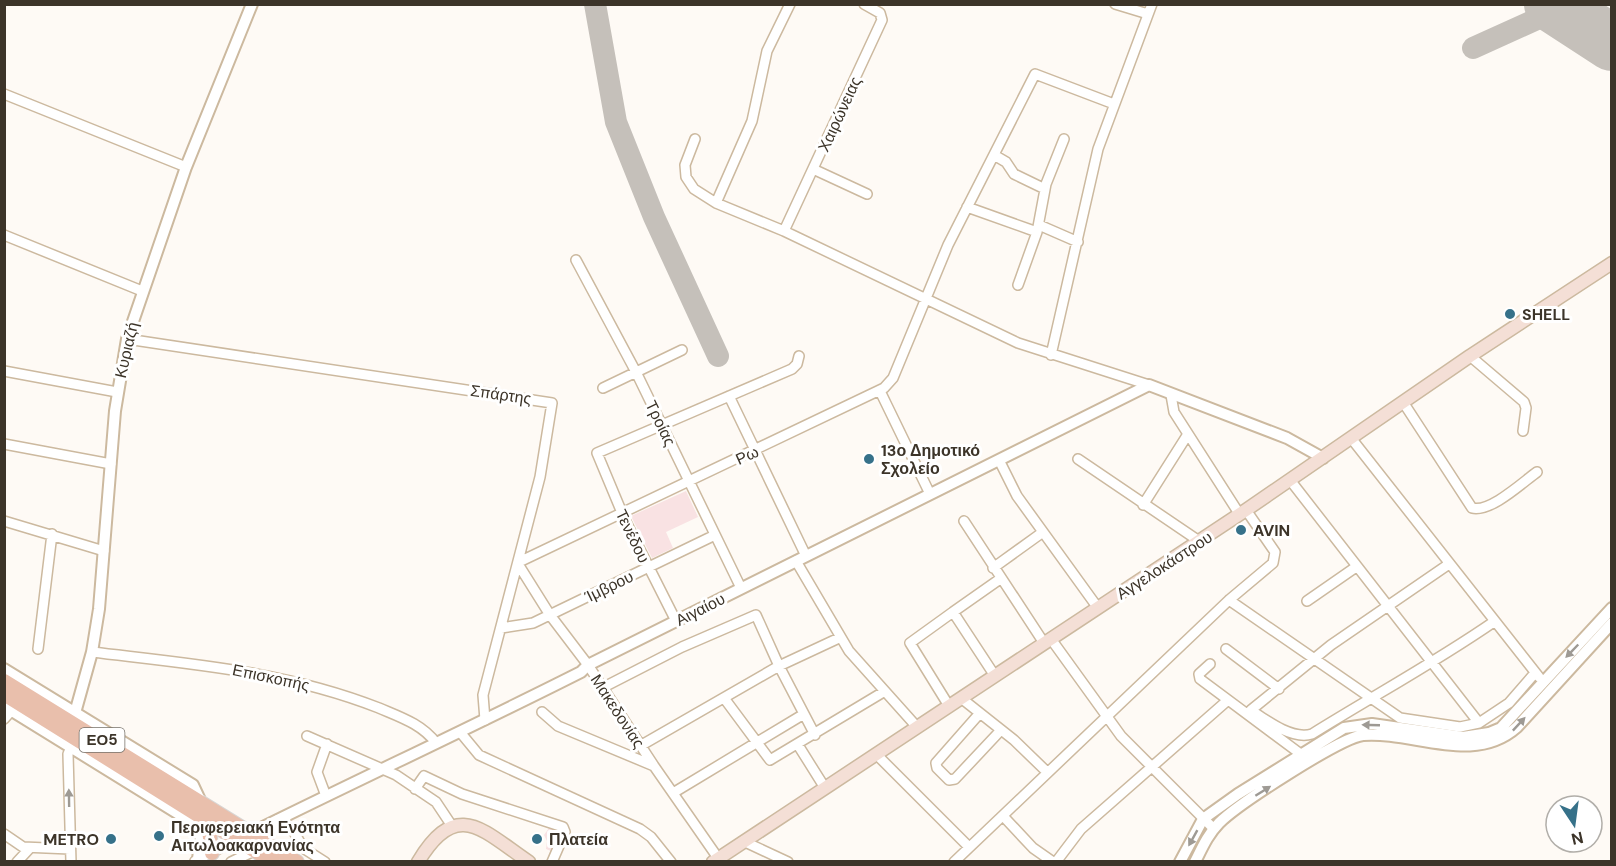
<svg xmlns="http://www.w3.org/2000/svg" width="1616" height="866" viewBox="0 0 1616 866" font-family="'DM Sans',sans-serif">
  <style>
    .green { fill: #f9e2e3 }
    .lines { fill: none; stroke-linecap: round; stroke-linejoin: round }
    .taxiway { stroke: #c5c0ba; stroke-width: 22 }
    .runway { stroke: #c5c0ba; stroke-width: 56 }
    .minor-casing { stroke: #ccb99f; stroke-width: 12 }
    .tertiary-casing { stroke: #ccb99f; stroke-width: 14 }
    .secondary-casing { stroke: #ccb99f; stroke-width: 15 }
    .primary-casing { stroke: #d8d6d4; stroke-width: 16 }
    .minor { stroke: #fff; stroke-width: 9 }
    .tertiary { stroke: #fff; stroke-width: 10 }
    .secondary { stroke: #f4dfd6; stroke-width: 12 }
    .primary { stroke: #e9bfac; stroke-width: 14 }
    .oneway { fill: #9e9a94 }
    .poi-dot { fill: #367189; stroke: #fff; stroke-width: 2 }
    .labels { text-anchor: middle; stroke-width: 6; stroke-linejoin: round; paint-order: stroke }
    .shield { fill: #fff; stroke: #767169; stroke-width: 1.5 }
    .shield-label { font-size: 15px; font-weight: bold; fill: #3c3429 }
    .street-label { font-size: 16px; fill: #3c3429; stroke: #fff }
    .poi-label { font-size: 16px; font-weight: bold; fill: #3c3429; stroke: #fff; text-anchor: start }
  </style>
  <rect width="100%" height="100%" fill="#fefaf5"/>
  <path class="green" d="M686 491 698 517 666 532 673 548 652 558 631 516Z
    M551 825 561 829 551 851 546 849 547 841 544 835Z"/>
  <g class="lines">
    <path class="taxiway" d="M595 4 616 122 654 217 718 356
      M1473 48 1570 4"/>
    <path class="runway" d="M1552 4 1612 43"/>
    <g class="minor-casing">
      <path id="minor" d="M1115 4 1148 14
        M4 94 186 167
        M695 139 685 165 686 177 694 189 716 203 784 231 1018 343 1149 385
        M994 155 1006 162 1014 174 1045 189
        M813 169 867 194
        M716 203 752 121 767 51 790 4
        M967 207 1037 232
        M1039 225 1078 242
        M784 231 882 20 880 13 864 4
        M4 235 142 291
        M576 260 636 372 741 588
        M1018 285 1037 232 1046 184 1064 139
        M127 339 552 403 540 477 483 695 485 720
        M1051 355 1098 149 1152 4
        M1470 356 1524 402 1526 408 1523 431
        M4 371 117 392
        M603 388 682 350
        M880 391 930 494
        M1171 395 1174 412 1240 515
        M729 396 806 556
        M1403 402 1472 508C1490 513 1523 482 1537 472
        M1351 438 1539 677
        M4 444 111 464
        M1078 459 1199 541
        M999 460 1017 496 1098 608
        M1290 480 1479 723
        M1143 505 1188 434
        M4 521 104 551
        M964 521 1044 643
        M796 561 849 651 917 727
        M519 562 884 388 893 378 948 245 1035 74 1114 104
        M518 564 550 615 588 665 654 766 718 858
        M1449 564 1331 645 1251 710C1267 721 1292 740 1312 734 1373 696 1436 662 1495 621
        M993 568 1043 532
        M1229 600 1400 718 1460 727 1479 723 1509 703 1535 673
        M1307 601 1356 567
        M676 621 625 520 597 453 792 369 797 364 799 356
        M501 628 533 623 715 535
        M1051 639 1121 736 1214 829
        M38 649 52 534
        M1226 649 1279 689
        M92 652C191 664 285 671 379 708 400 717 422 724 436 743
        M1210 664 1199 674 1200 679 1306 758
        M995 676 953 612 1000 579
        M602 688 682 647 756 615 779 666 815 735
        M724 698 770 760 885 691
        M961 698 1014 740 1047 772
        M949 706 910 643 953 612
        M542 712 558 726 654 766
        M980 713 936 763 937 768 949 780 955 779 1001 730
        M4 719 12 710
        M460 732 479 755 640 829 651 837 671 862
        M307 736 396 775 436 802 452 826
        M798 745 825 788
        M640 746 779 666 839 638
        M876 754 969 847
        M415 789 424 776 462 794 563 827 565 832 552 862
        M673 793 804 714
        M326 796 317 772 327 744
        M1003 816 1033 848 1053 862
        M277 820 294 832 303 848 325 862
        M4 834 23 847 70 849
        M743 841 788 862
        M195 861 238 839
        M17 862 30 848
        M71 862 68 754 71 747
        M231 862 256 850
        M954 862 1229 600 1273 563 1275 552 1246 510
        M1056 862 1081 829 1228 700"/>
    </g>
    <g class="tertiary-casing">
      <path id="tertiary" d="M4 669 193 785 200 800
        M4 706 195 824 201 836 198 859
        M75 713 92 652 99 609 115 411 127 339 186 167 252 4
        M253 832C362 778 472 727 581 672L588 665 1149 385 1287 438 1323 458
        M1180 862 1203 819 1238 794 1344 728 1372 724 1463 737 1489 733 1501 728 1612 608
        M1195 862C1202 848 1208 834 1219 823 1238 804 1340 738 1363 735 1414 731 1473 766 1517 727L1612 623"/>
    </g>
    <g class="secondary-casing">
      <path id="secondary" d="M418 862C457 797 483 831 529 862
        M713 862 1246 510 1470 356 1612 263"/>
    </g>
    <g class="primary-casing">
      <path id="primary" d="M4 681 297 862
        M4 694 273 862
        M202 819 209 830 212 853"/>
    </g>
    <use href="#minor" class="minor"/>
    <use href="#tertiary" class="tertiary"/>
    <use href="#secondary" class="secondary"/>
    <use href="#primary" class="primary"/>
  </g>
  <defs><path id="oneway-solid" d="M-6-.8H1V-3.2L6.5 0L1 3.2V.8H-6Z" transform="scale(1.5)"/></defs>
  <g class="oneway">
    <use href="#oneway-solid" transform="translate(1572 651) rotate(134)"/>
    <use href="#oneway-solid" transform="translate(1519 724) rotate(-47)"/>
    <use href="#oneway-solid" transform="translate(1371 725) rotate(-178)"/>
    <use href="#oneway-solid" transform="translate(1263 791) rotate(-32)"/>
    <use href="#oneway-solid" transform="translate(69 798) rotate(-91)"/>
    <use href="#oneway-solid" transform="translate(1193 838) rotate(119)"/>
  </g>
  <g class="poi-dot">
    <circle cx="1510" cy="314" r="6"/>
    <circle cx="869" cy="459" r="6"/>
    <circle cx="1241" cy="530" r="6"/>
    <circle cx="159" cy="836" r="6"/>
    <circle cx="111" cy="839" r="6"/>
    <circle cx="537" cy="839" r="6"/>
  </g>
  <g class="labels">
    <rect class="shield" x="79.5" y="728" width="45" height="24" rx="4.5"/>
    <g class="shield-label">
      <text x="102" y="745">ΕΟ5</text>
    </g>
    <g class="street-label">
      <text transform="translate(839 114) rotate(-65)" y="6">Χαιρώνειας</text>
      <text transform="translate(126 350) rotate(-77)" y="6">Κυριαζή</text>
      <text transform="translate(501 394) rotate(8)" y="6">Σπάρτης</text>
      <text transform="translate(661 423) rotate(64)" y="6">Τροίας</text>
      <text transform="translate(747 455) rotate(-24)" y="6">Ρω</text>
      <text transform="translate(633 536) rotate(64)" y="6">Τενέδου</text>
      <text transform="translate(1164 565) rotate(-33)" y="6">Αγγελοκάστρου</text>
      <text transform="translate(609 586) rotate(-26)" y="6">Ίμβρου</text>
      <text transform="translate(700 609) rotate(-27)" y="6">Αιγαίου</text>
      <text transform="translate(271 677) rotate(12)" y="6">Επισκοπής</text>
      <text transform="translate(618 711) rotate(57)" y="6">Μακεδονίας</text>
    </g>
    <g class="poi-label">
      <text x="1522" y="320">SHELL</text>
      <text x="881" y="456">13ο Δημοτικό<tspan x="881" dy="18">Σχολείο</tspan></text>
      <text x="1253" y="536">AVIN</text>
      <text x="171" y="833">Περιφερειακή Ενότητα<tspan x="171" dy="18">Αιτωλοακαρνανίας</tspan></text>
      <text x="99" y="845" text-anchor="end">METRO</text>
      <text x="549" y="845">Πλατεία</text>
    </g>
  </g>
  <rect width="1616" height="866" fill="none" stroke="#3c3429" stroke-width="12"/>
  <g transform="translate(1574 824) rotate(167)"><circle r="28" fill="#ffffff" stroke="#b1aea9" stroke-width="1.5"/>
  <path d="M0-4.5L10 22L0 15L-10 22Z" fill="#367189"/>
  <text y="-9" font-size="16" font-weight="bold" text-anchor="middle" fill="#3c3429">N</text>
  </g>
</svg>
